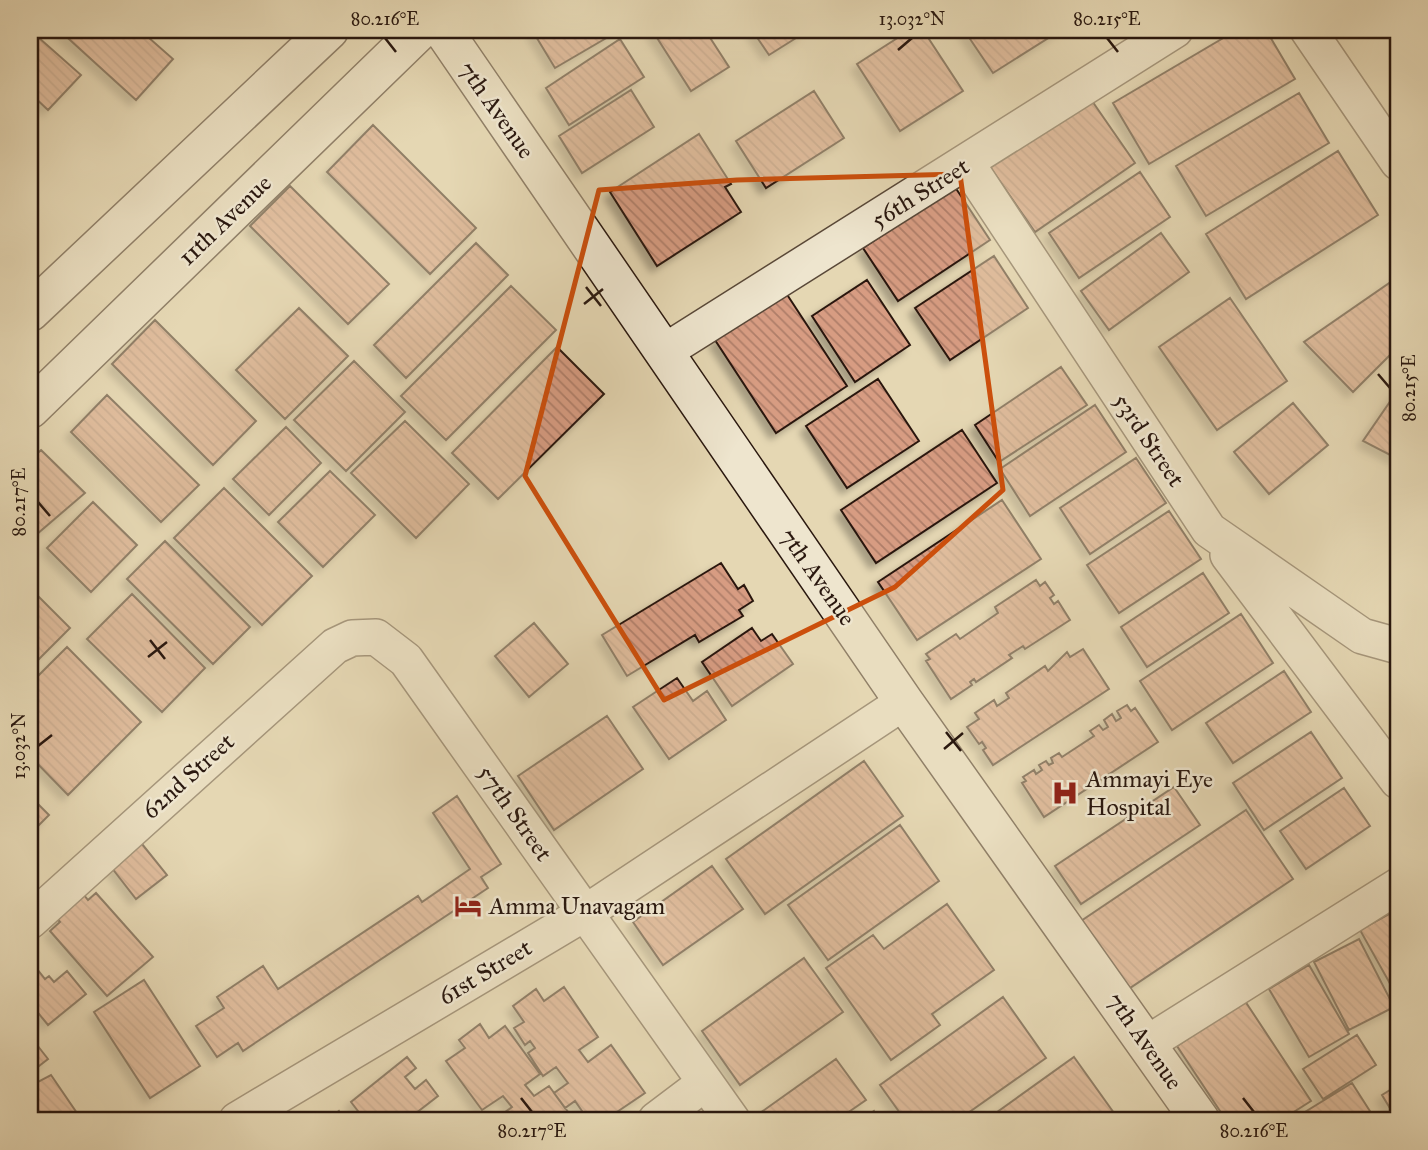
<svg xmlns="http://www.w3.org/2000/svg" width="1428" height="1150" viewBox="0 0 1428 1150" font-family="'IM FELL Great Primer',serif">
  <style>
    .building { fill: url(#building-back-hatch); stroke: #2a180f; stroke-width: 2; filter: url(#shadow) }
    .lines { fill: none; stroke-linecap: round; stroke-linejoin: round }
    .street-casing { stroke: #594838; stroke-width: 38 }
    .secondary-casing { stroke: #2a180f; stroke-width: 41 }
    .street { stroke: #eee5ce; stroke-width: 35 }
    .secondary { stroke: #eee5ce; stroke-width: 38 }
    .marked { fill: none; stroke: #cc4f0c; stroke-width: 5; stroke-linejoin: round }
    .ticks { fill: none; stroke: #2a180f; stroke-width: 2.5 }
    .labels { text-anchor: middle; stroke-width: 5; stroke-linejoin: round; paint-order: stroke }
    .street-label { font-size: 24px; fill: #2a180f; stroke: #eee5ce }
    .poi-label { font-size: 24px; fill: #2a180f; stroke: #eee5ce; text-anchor: start }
    .neatline { fill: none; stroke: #2a180f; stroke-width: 2.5 }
    .ticks-label { font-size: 18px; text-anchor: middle; fill: #2a180f }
  </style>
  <defs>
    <pattern id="building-back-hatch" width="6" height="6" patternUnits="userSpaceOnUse" patternTransform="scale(1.75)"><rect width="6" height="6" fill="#d79c82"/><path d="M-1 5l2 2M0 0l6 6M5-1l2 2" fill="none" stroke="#af7e69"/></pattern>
    <filter id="shadow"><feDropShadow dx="-6" dy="6" stdDeviation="3.5" flood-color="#0004"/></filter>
  </defs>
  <rect width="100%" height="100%" fill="#e5d7b3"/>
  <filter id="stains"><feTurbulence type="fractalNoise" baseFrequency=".00286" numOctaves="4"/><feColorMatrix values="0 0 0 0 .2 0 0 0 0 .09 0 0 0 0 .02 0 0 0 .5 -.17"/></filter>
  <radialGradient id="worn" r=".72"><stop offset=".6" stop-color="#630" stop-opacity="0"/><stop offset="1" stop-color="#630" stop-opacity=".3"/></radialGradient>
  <path class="building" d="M30 30 81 75 48 110 30 93Z
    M59 30H140L173 59 136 100Z
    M532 30H620L555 68Z
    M652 30H705L729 67 691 91Z
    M752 30H802L804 33 769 55Z
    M910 30H923L963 91 900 131 857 64Z
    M964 30H1061L993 73Z
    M1237 30H1266L1295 79 1149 164 1113 103Z
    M620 39 644 77 569 125 546 88Z
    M631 90 654 127 582 173 559 136Z
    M814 91 844 138 766 188 736 141Z
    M1299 93 1329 143 1206 216 1176 166Z
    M1090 98 1135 163 1035 232 990 167Z
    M373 125 476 228 430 274 327 172Z
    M30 126 37 133 30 140Z
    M699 134 731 184 725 187 741 212 657 266 610 192Z
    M1338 151 1378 215 1246 299 1206 234Z
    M1140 172 1170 217 1079 278 1049 233Z
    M290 186 389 284 348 324 250 226Z
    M955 187 990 240 898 301 863 248Z
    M1161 233 1189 272 1109 330 1081 291Z
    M476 243 508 275 406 378 374 345Z
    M994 256 1028 308 950 360 915 308Z
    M1398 277V347L1353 392 1304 342Z
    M867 280 910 345 855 382 812 316Z
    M511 286 556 330 446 440 401 396Z
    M786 293 847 386 776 433 715 340Z
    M1230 298 1287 381 1217 430 1159 347Z
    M299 308 348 356 285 419 236 370Z
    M155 320 256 421 213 465 112 364Z
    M557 347 604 394 498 499 452 453Z
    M354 361 405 412 346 471 294 420Z
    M1061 367 1087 405 999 462 975 425Z
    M878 379 919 441 847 488 806 426Z
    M1398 390V459L1363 441Z
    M107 395 199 485 161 522 71 432Z
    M1293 403 1328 445 1269 494 1234 452Z
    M1095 405 1126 452 1030 516 1000 469Z
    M405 421 469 484 416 538 351 473Z
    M286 427 321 463 269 515 233 479Z
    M962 430 997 483 876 563 841 510Z
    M41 450 85 493 37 534 30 526V460Z
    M1136 458 1166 503 1090 554 1060 508Z
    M330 471 375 515 323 567 278 522Z
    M224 488 312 576 262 625 174 538Z
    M1002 500 1041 559 917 640 878 582Z
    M93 502 137 545 91 592 47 548Z
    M1169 511 1201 559 1119 613 1087 565Z
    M165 541 250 627 213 664 127 579Z
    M721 563 738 589 744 585 753 601 739 610 743 616 699 642 695 635 627 676 602 635Z
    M1203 573 1229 613 1147 667 1121 627Z
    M1036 580 1040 586 1045 582 1054 595 1050 598 1054 604 1058 601 1070 620 1025 649 1023 646 1009 655 1012 658 976 682 974 679 970 682 972 685 951 699 926 661 930 659 926 654 956 634 960 639 998 613 995 607Z
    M30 588 70 628 30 668Z
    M132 594 205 668 162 712 87 639Z
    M1241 614 1273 663 1172 730 1140 681Z
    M534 623 568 664 529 697 495 656Z
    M752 628 761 641 772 634 793 664 732 706 702 662Z
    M67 647 141 722 68 795 30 756V684Z
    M1083 649 1109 689 993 765 983 750 986 748 982 742 979 744 967 727 979 719 975 713 994 700 997 706 1009 698 1006 693 1045 666 1048 671 1067 652 1070 657Z
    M1284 671 1311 712 1233 763 1206 723Z
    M677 678 693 701 707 691 726 720 669 759 633 707Z
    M1127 705 1131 711 1135 708 1158 742 1044 817 1022 783 1026 781 1023 777 1034 770 1036 774 1042 770 1039 765 1046 761 1049 765 1053 763 1051 758 1059 753 1062 757 1094 736 1090 731 1099 725 1103 730 1108 727 1104 720 1112 714 1116 721 1121 718 1117 711Z
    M607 716 643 769 554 830 518 776Z
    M1311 732 1342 778 1264 830 1233 783Z
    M864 761 903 816 765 914 726 859Z
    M1174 787 1200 825 1081 904 1055 866Z
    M1344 788 1370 826 1306 869 1280 831Z
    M30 796 49 815 30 834Z
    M457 796 501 864 481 877 488 888 243 1051 238 1043 217 1057 196 1026 224 1008 217 997 263 966 278 989 418 896 422 902 470 869 433 813Z
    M1246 810 1293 879 1124 992 1078 923Z
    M900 825 939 881 828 960 788 905Z
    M138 839 167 875 136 899 108 863Z
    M712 866 743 909 663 965 633 922Z
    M80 890 88 900 96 893 153 957 107 996 50 931 60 922 53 914Z
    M947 904 994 970 932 1014 940 1025 891 1060 826 968 873 935 884 949Z
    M1398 909V998L1360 930Z
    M1359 939 1394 1007 1349 1030 1314 962Z
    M804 958 843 1012 740 1085 702 1031Z
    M30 960 45 979 49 976 54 982 67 971 86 994 48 1025 30 1003Z
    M1309 965 1349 1034 1309 1057 1269 989Z
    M144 980 200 1066 150 1098 94 1012Z
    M564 987 598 1037 579 1050 588 1062 611 1045 645 1093 605 1120H582L578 1114 582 1111 575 1101 565 1108 554 1093 568 1083 556 1067 543 1076 528 1053 535 1048 530 1041 525 1045 514 1028 524 1022 513 1006 536 989 544 1001Z
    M1003 997 1046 1058 958 1120H905L880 1085Z
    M1245 1001 1311 1101 1281 1120H1226L1177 1046Z
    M480 1024 489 1038 505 1026 540 1074 525 1085 534 1096 549 1086 574 1120H494L512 1107 503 1096 482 1110 446 1061 465 1048 459 1040Z
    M1357 1035 1376 1065 1323 1099 1303 1069Z
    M30 1036 48 1059 30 1073Z
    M407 1057 416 1068 405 1077 415 1089 426 1080 438 1096 407 1120H362L364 1119 351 1102Z
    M1074 1057 1119 1120H986Z
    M836 1059 866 1100 837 1120H755L753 1118Z
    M51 1075 81 1119 80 1120H30V1086Z
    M1352 1083 1375 1119 1292 1120Z
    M1398 1085V1120H1397L1382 1095Z
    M339 1111 346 1120H327Z
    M874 1111 880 1120H861Z"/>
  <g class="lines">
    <g class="street-casing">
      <path id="street" d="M1308 30 1398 162
        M967 164 1209 530 1362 636 1398 646
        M664 352 1175 30
        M1228 555 1398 781
        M30 921 335 646 352 638 376 637 406 660 732 1120
        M1148 1043 1398 886
        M237 1120 585 913 904 702
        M656 1120 705 1083"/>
    </g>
    <g class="secondary-casing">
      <path id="secondary" d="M443 30 904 702 1200 1120
        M30 312 329 30
        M30 409 420 30"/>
    </g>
    <use href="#street" class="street"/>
    <use href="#secondary" class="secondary"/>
  </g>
  <path d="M0 0H1428V1150H0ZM960 174 1003 490 895 587 664 700 525 476 599 190 737 180Z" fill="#e5d7b3" fill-opacity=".55" fill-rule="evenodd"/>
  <path class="marked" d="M960 174 1003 490 895 587 664 700 525 476 599 190 737 180Z"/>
  <path class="ticks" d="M385 38 396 52M1107 38 1118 52M898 50 912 38M586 287 601 306M584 304 603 289M1378 374 1390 388M38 502 50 516M150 640 165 659M148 657 167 642M946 732 961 751M38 746 52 735M944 749 963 733M521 1098 532 1112M1243 1098 1254 1112"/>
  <defs>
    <g id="hospital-bare" transform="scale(2.1)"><path d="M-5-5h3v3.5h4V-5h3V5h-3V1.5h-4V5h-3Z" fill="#8f2418" stroke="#eee5ce" stroke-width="2.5" paint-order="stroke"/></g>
    <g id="hotel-bare" transform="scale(2.1)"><path d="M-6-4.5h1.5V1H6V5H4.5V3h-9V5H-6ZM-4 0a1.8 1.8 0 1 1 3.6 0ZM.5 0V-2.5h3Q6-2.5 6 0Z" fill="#8f2418" stroke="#eee5ce" stroke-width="2.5" paint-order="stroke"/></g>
  </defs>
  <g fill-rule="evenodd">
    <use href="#hospital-bare" x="1065" y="793"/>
    <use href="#hotel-bare" x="468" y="906"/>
  </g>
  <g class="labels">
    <g class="street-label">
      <text transform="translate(497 110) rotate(55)" y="8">7th Avenue</text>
      <text transform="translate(920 193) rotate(-32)" y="8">56th Street</text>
      <text transform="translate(225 220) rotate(-44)" y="8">11th Avenue</text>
      <text transform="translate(1149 440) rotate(56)" y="8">53rd Street</text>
      <text transform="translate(818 577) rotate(55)" y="8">7th Avenue</text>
      <text transform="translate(188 776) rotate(-42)" y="8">62nd Street</text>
      <text transform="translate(515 813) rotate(55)" y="8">57th Street</text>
      <text transform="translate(485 972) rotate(-31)" y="8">61st Street</text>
      <text transform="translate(1145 1041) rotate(55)" y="8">7th Avenue</text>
    </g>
    <g class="poi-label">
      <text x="1086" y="787">Ammayi Eye<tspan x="1086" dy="28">Hospital</tspan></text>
      <text x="489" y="914">Amma Unavagam</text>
    </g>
  </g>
  <rect width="1428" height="1150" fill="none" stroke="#e5d7b3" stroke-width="77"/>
  <rect x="38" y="38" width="1352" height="1074" class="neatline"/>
  <g class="ticks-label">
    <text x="385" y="25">80.216°E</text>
    <text x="912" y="25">13.032°N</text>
    <text x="1107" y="25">80.215°E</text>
    <text transform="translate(1409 388) rotate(-90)" y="6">80.215°E</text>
    <text transform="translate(19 502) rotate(-90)" y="6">80.217°E</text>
    <text transform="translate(19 746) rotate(-90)" y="6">13.032°N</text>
    <text x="532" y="1137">80.217°E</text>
    <text x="1254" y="1137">80.216°E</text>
  </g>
  <rect width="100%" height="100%" filter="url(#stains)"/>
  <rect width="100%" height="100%" fill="url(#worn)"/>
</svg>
